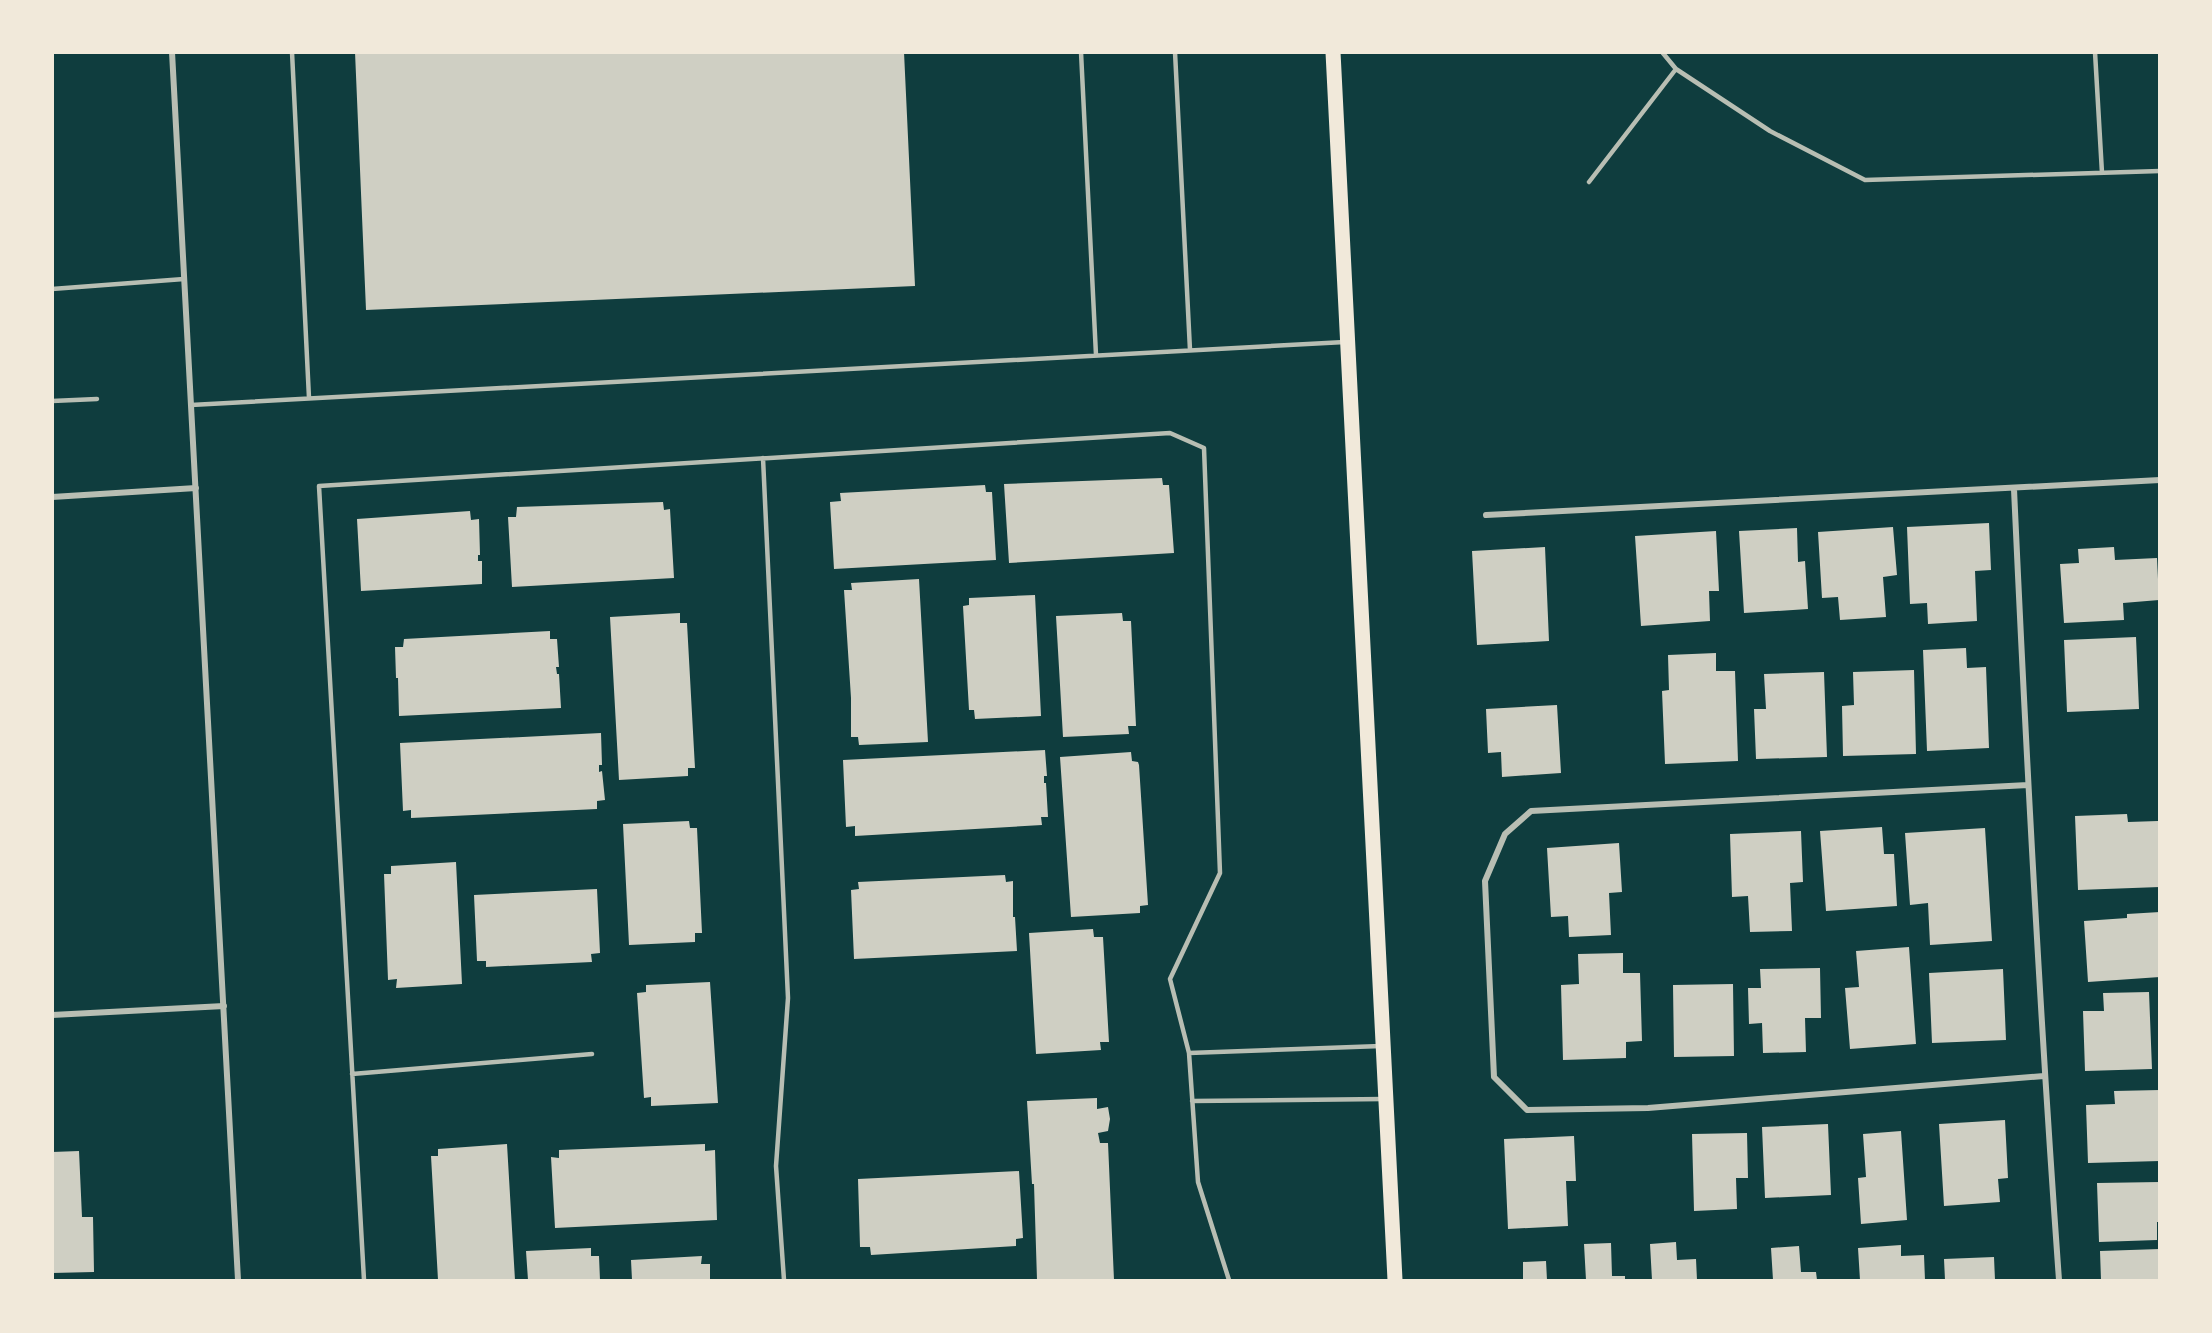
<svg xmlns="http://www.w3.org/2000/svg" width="2212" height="1333" viewBox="0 0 2212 1333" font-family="Rubik,sans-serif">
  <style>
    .building { fill: #cfcfc3 }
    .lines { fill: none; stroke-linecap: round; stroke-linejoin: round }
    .service { stroke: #b8beb3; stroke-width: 4.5 }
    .minor { stroke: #b8beb3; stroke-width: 6 }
    .primary { stroke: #f1e9da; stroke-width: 15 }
  </style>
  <rect width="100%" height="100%" fill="#0f3d3e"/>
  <path class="building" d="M355 52H904L915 286 366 310Z
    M1162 478 1163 485H1169L1174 553 1009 563 1004 484Z
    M985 485 986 492H992L996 560 834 569 830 502 841 501 840 493Z
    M663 502 664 510 670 509 674 578 512 587 508 517H516L517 507Z
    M470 511 471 520 479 519 480 555H478V561H482V584L361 591 357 519Z
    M1989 523 1991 570 1975 571 1977 621 1928 624 1927 603 1910 604 1907 527Z
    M1893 527 1897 575 1883 577 1886 617 1840 620 1838 597 1822 598 1818 532Z
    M1797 528 1798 562 1805 561 1808 609 1744 613 1739 531Z
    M1716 531 1719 591H1709L1710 621 1641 626 1635 536Z
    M1545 547 1549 641 1477 645 1472 551Z
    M2114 547 2115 560 2157 558 2159 600 2123 603 2124 620 2064 623 2060 564 2079 563 2078 549Z
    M919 579 928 742 859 745 858 737H851V698L844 590H852L851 583Z
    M1035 595 1041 716 975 719 974 710H969L963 606 969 605V598Z
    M680 613V623H687L695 768H688V776L619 780 610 617Z
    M1122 613 1123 621H1131L1136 726H1128L1129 734 1063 737 1056 616Z
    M550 631V639H557L559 667H556L557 674H559L561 708 399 716 398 678H396L395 647H403L404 639Z
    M2136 637 2139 709 2067 712 2064 640Z
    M1966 648 1967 668 1986 667 1989 748 1927 751 1923 650Z
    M1716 653V671H1735L1738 761 1665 764 1662 691 1669 690 1668 655Z
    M1914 670 1916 754 1843 756 1842 706 1854 705 1853 672Z
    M1824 672 1827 757 1756 759 1754 709H1766L1764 674Z
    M1557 705 1561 773 1502 777 1501 752 1488 753 1486 709Z
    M601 733 602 765H599V772L602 771 605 800 597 801V809L411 818V810L403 811 400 743Z
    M1045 750 1047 776H1044V783H1046L1048 817H1041L1042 825 855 836V826L846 827 843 760Z
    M1131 752 1132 761 1138 762 1139 765 1148 905 1140 906V913L1071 917 1060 757Z
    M2127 814 2128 822 2158 821 2160 887 2078 890 2075 816Z
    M689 821 690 828H697L702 933H695V942L629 945 623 824Z
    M1882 827 1884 854H1894L1897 906 1826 911 1820 831Z
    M1985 828 1992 941 1930 945 1928 903 1910 905 1905 833Z
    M1801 831 1803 882 1790 883 1792 931 1750 932 1748 896 1732 897 1730 834Z
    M1619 843 1622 892 1609 893 1611 935 1569 937 1568 916 1551 917 1547 848Z
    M456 862 462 984 396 988 397 979 388 980 384 874H391V866Z
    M1005 875 1006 882 1013 881V917H1015L1017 951 854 959 851 890 859 889 858 882Z
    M597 889 600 953 591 954 592 962 486 967V961H477L474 895Z
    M2160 912V977L2088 982 2084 921 2127 918V914Z
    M1093 929 1094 937H1103L1109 1042H1100L1101 1050 1036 1054 1029 933Z
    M1909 947 1916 1044 1850 1049 1845 988 1859 987 1856 951Z
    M1623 953V973H1640L1642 1041 1626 1042V1058L1563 1060 1561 985 1579 984 1578 954Z
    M1820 968 1821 1018H1805L1806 1052 1763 1053 1762 1023 1749 1024 1748 988H1761L1760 969Z
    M2003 969 2006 1040 1932 1043 1929 973Z
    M710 982 718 1103 651 1106V1097L644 1098 637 993 646 992V985Z
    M1733 984 1734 1056 1674 1057 1673 985Z
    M2149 992 2152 1069 2085 1071 2083 1011H2104L2103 993Z
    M2160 1090V1161L2088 1163 2086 1105 2115 1104 2114 1091Z
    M1097 1098V1109L1108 1107 1110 1119 1108 1131 1098 1133 1100 1143H1108L1114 1280H1037L1034 1184H1032L1027 1101Z
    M2005 1120 2008 1178 1998 1179 2000 1202 1944 1206 1939 1124Z
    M1828 1124 1831 1195 1765 1198 1762 1127Z
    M1901 1131 1907 1220 1861 1224 1858 1178 1866 1177 1863 1134Z
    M1747 1133 1748 1178H1736L1737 1209 1694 1211 1692 1134Z
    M1574 1136 1576 1181H1566L1568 1226 1508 1229 1504 1139Z
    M507 1144 515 1280H438L431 1156H438V1149Z
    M705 1144V1151L715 1150 717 1220 555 1228 551 1157 559 1158V1150Z
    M79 1151 82 1217H93L94 1272 52 1273V1152Z
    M1019 1171 1023 1238 1016 1239V1246L871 1255 870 1247H860L858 1179Z
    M2160 1182V1222H2157V1240L2099 1242 2097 1183Z
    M1676 1242 1677 1260 1696 1259 1697 1280H1652L1650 1244Z
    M1611 1243 1612 1276H1625V1280H1586L1584 1244Z
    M1901 1245V1256L1924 1255 1925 1280H1860L1858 1248Z
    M1799 1246 1801 1272H1816L1817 1280H1773L1771 1248Z
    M591 1248V1256H599L600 1280H528L526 1251Z
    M2160 1249V1280H2101L2100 1251Z
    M702 1256 701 1264H710V1280H632L631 1260Z
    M1994 1257 1995 1280H1945L1944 1259Z
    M1546 1261 1547 1280H1523V1262Z"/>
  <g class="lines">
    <path class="service" d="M292 52 309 398
      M1081 52 1096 355
      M1175 52 1190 350
      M1662 52 1676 69 1770 131 1865 180 2160 171
      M2095 52 2102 173
      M1589 182 1676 69
      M52 289 184 279
      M52 401 97 399
      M191 405 1345 342
      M763 458 788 998 776 1166 784 1280
      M1189 1053 1381 1046
      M352 1074 592 1054
      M1192 1101 1384 1099
      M364 1280 319 486 1170 433 1204 448 1220 873 1170 979 1189 1053 1198 1182 1229 1280"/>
    <path class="minor" d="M172 52 238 1280
      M2014 489C2026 753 2040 1017 2059 1280
      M52 497 196 488
      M1486 515 2160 480
      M2028 785 1531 811 1505 834 1485 881 1494 1077 1527 1110 1648 1108 2044 1076
      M52 1015 224 1006"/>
    <path class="primary" d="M1333 52 1395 1280"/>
  </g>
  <rect width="2212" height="1333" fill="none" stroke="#f1e9da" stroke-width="108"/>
</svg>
